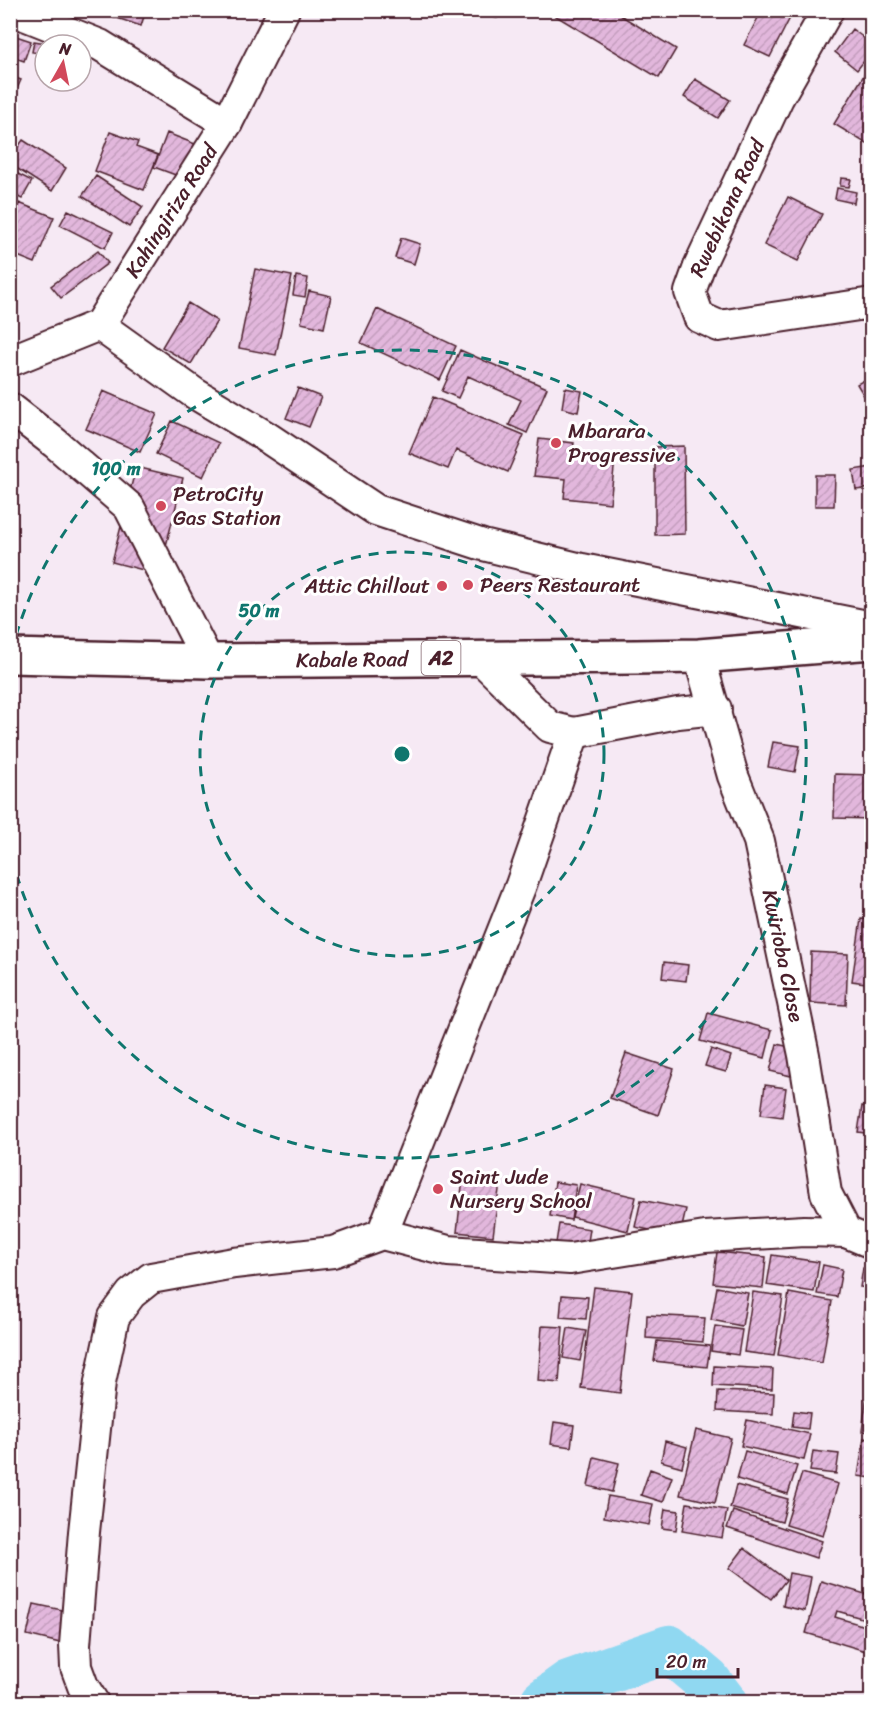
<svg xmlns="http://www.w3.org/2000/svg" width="882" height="1713" viewBox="0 0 882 1713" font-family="Sriracha,sans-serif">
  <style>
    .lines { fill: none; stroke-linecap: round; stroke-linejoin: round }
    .river { stroke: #90d8f1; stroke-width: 48 }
    .building { fill: url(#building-hatch); stroke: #4a1f2b; stroke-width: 1.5 }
    .minor-casing { stroke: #4a1f2b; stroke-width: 34 }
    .major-casing { stroke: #4a1f2b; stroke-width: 38 }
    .minor { stroke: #fff; stroke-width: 30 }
    .major { stroke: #fff; stroke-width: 33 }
    .ring { fill: none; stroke: #0f766e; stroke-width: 3; stroke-dasharray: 10 8 }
    .poi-dot { fill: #d1495b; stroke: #fff; stroke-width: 2 }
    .labels { text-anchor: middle; stroke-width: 6; stroke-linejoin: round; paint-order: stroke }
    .shield { fill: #fff; stroke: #80626b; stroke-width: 1.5 }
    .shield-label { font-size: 20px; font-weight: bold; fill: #4a1f2b }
    .street-label { font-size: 21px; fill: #4a1f2b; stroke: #fff }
    .poi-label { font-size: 21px; fill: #4a1f2b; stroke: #fff; text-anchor: start }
    .centre { fill: #0f766e; stroke: #fff; stroke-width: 3 }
    .ring-label { font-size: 18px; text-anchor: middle; font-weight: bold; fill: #0f766e; stroke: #fff; stroke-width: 6; stroke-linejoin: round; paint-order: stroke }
  </style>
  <defs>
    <pattern id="building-hatch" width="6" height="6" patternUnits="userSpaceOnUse" patternTransform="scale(1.5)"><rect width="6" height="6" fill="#e2b7dc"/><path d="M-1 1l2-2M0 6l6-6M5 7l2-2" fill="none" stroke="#c39dbd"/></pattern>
  </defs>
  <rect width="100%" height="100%" fill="#f6e9f4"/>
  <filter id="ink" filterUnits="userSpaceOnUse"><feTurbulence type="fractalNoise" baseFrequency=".0167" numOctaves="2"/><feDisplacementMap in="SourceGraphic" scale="12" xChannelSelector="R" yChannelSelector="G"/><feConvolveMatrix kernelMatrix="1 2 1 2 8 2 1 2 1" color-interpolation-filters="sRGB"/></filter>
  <g filter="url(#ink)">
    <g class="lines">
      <path class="river" d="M544 1702 569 1684 669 1649 707 1681 723 1702"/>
    </g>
    <path class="building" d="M93 10H146L141 26Z
      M485 10H499L497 18 484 15Z
      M546 10H612L676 49 659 78Z
      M762 10H790L793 12 770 57 744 45Z
      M852 29 872 44V51L857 70 835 52Z
      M10 34 31 41 24 61 10 56Z
      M34 41 47 43 45 45V54L32 52Z
      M872 62V137L867 144 834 124Z
      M10 76 21 80 10 104Z
      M695 79 730 100 718 118 684 97Z
      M110 132 138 142 136 147 158 155 144 190 95 171Z
      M167 133 195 144 181 177 154 167Z
      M23 140 66 168 52 191 10 164V158Z
      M10 170 32 181 22 199 10 193Z
      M96 176 143 207 129 227 82 196Z
      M841 178 851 179 849 187 840 186Z
      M837 188 856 192 854 203 835 199Z
      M788 197 822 214 798 261 764 245Z
      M19 203 54 217 35 263 10 253V225Z
      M68 210 113 232 105 248 60 225Z
      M401 238 420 244 414 264 395 258Z
      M98 251 108 263 61 298 51 286Z
      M255 269 292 276 276 355 239 348Z
      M296 276 308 278 305 297 293 295Z
      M309 291 331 296 324 328 301 323Z
      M188 303 217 321 191 364 162 347Z
      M377 309 456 346 440 380 361 343Z
      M460 350 547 388 527 433 509 425 521 400 468 376 458 398 442 391Z
      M872 376V409L857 384Z
      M298 388 321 397 309 427 286 418Z
      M565 388 582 391 578 412 562 408Z
      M103 391 157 414 140 452 86 429Z
      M433 397 524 435 508 472 456 450 448 469 409 453Z
      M172 421 219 443 203 477 156 454Z
      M539 439 574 443 572 455 615 460 610 503 564 498 566 479 534 476Z
      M684 446 685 534 655 535V447Z
      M136 467 183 478 159 574 112 562Z
      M872 467V488L856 490 853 470Z
      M815 475H835L834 506H815Z
      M773 742 800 746 795 772 768 767Z
      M835 774 872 775V819L834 818Z
      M861 919 872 920V984L852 981Z
      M811 952 848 954 846 1005 810 1003Z
      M664 962 688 965 686 981 662 978Z
      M708 1013 772 1030 765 1058 700 1041Z
      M777 1044 798 1049 791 1076 770 1071Z
      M711 1049 731 1056 726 1072 705 1066Z
      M626 1053 674 1069 658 1115 610 1098Z
      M765 1085 786 1088 782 1117 761 1114Z
      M862 1106 872 1108V1134L858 1132Z
      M463 1177 500 1182 493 1236 457 1232Z
      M555 1182 576 1185 571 1220 550 1216Z
      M580 1184 636 1197 628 1231 572 1217Z
      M641 1200 686 1209 680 1236 635 1227Z
      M559 1224 590 1229 587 1248 556 1243Z
      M717 1252 766 1257 763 1288 713 1283Z
      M772 1255 819 1262 814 1292 767 1285Z
      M823 1265 842 1269 837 1297 817 1294Z
      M863 1268 872 1269V1288L860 1287Z
      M594 1287 632 1291 620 1393 581 1388Z
      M717 1287 748 1293 742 1326 711 1320Z
      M753 1292 783 1296 774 1356 744 1352Z
      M789 1293 832 1301 822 1363 778 1355Z
      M562 1295 588 1297 586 1319 560 1317Z
      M866 1295 872 1296V1319L863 1318Z
      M647 1315 705 1318 703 1342 646 1338Z
      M542 1326 563 1327 559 1383 538 1381Z
      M715 1326 742 1330 738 1355 711 1351Z
      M568 1328 586 1331 580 1361 563 1358Z
      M657 1341 710 1346 707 1367 654 1361Z
      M872 1358V1432L862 1431Z
      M714 1366 773 1369 772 1389 713 1386Z
      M718 1391 774 1393 773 1414 717 1411Z
      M794 1411 810 1413 808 1429 792 1427Z
      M747 1420 810 1434 804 1460 741 1446Z
      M554 1422 574 1425 571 1447 551 1444Z
      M696 1430 731 1438 715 1503 680 1495Z
      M864 1438 872 1440V1478L858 1476Z
      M665 1441 687 1447 682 1467 661 1461Z
      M745 1451 797 1466 788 1494 737 1479Z
      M813 1451 839 1454 836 1474 810 1471Z
      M594 1457 619 1463 612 1492 588 1486Z
      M650 1469 672 1477 663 1502 641 1495Z
      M802 1473 838 1484 823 1536 786 1525Z
      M736 1485 788 1499 782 1522 730 1508Z
      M608 1496 653 1504 649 1525 604 1517Z
      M687 1503 727 1510 722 1538 682 1531Z
      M665 1509 679 1511 676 1530 662 1528Z
      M733 1511 822 1541 816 1558 727 1528Z
      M744 1548 786 1580 771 1599 729 1568Z
      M789 1573 811 1577 805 1611 783 1606Z
      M821 1581 872 1596V1621L837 1611 835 1617 872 1628V1653L806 1633Z
      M34 1604 67 1611 60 1643 27 1635Z"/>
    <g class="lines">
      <g class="minor-casing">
        <g id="minor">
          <path d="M12 10 100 45 227 123"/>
          <path d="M828 10 778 98 700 264 690 292 699 317 719 326 872 303"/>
          <path d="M99 325 194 393 265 436 376 510 483 545 582 569 872 627"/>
          <path id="s1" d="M10 361 99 325 227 123 284 10"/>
          <path d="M10 408 55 443 129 507 208 661"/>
          <path id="s2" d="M699 656 733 776 759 841 804 1055 826 1193 846 1232 872 1243"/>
          <path d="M574 733 678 713 716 709"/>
          <path d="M382 1234 521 885 574 733 550 727 480 658"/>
          <path d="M93 1702 83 1686 76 1667 75 1645 84 1532 100 1382 114 1317 131 1294 151 1278 234 1263 333 1252 382 1234 448 1251 570 1259 705 1237 804 1231 846 1232"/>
        </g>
      </g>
      <g class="major-casing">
        <g id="major">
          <path id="s3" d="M10 656 208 661 636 657 699 656 872 642"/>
        </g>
      </g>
      <use href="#minor" class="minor"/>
      <use href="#major" class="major"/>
    </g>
  </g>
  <g class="ring">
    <circle cx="402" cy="754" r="202"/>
    <path d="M11 653A404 404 0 1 1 11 855"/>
  </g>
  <g class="poi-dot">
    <circle cx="556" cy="443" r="6"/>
    <circle cx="161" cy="506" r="6"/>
    <circle cx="468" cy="585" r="6"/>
    <circle cx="442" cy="586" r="6"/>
    <circle cx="438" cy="1189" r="6"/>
  </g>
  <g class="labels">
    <rect class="shield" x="421.5" y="641" width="39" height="34" rx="4.5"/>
    <g class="shield-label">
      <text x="441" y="665">A2</text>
    </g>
    <g class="street-label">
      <text transform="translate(727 208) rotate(-65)" y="7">Rwebikona Road</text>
      <text dy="7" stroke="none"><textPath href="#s1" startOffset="231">Kahingiriza Road</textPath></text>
      <text dy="7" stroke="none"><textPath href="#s3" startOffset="342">Kabale Road</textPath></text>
      <text dy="7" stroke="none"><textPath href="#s2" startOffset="312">Kwirioba Close</textPath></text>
    </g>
    <g class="poi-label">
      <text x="568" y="438">Mbarara<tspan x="568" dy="24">Progressive</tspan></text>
      <text x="173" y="501">PetroCity<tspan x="173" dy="24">Gas Station</tspan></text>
      <text x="480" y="592">Peers Restaurant</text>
      <text x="430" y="593" text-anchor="end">Attic Chillout</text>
      <text x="450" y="1184">Saint Jude<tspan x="450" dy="24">Nursery School</tspan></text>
    </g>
  </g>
  <circle cx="402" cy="754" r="9" class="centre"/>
  <g class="ring-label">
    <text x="116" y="475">100 m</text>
    <text x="259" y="617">50 m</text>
  </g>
  <rect width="882" height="1713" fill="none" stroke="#fff" stroke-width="36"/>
  <rect x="18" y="18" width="846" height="1677" fill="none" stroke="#4a1f2b" stroke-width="2" filter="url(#ink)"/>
  <g transform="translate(63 63) rotate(9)"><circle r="28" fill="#ffffff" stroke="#b7a5aa" stroke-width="1.5"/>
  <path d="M0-4.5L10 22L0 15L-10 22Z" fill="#d1495b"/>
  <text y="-9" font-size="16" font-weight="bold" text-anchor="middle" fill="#4a1f2b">N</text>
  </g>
  <path d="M657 1668v9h81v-9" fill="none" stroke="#4a1f2b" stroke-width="3"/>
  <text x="666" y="1668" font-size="18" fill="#4a1f2b" stroke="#ffffff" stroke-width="4.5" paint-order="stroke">20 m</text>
</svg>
